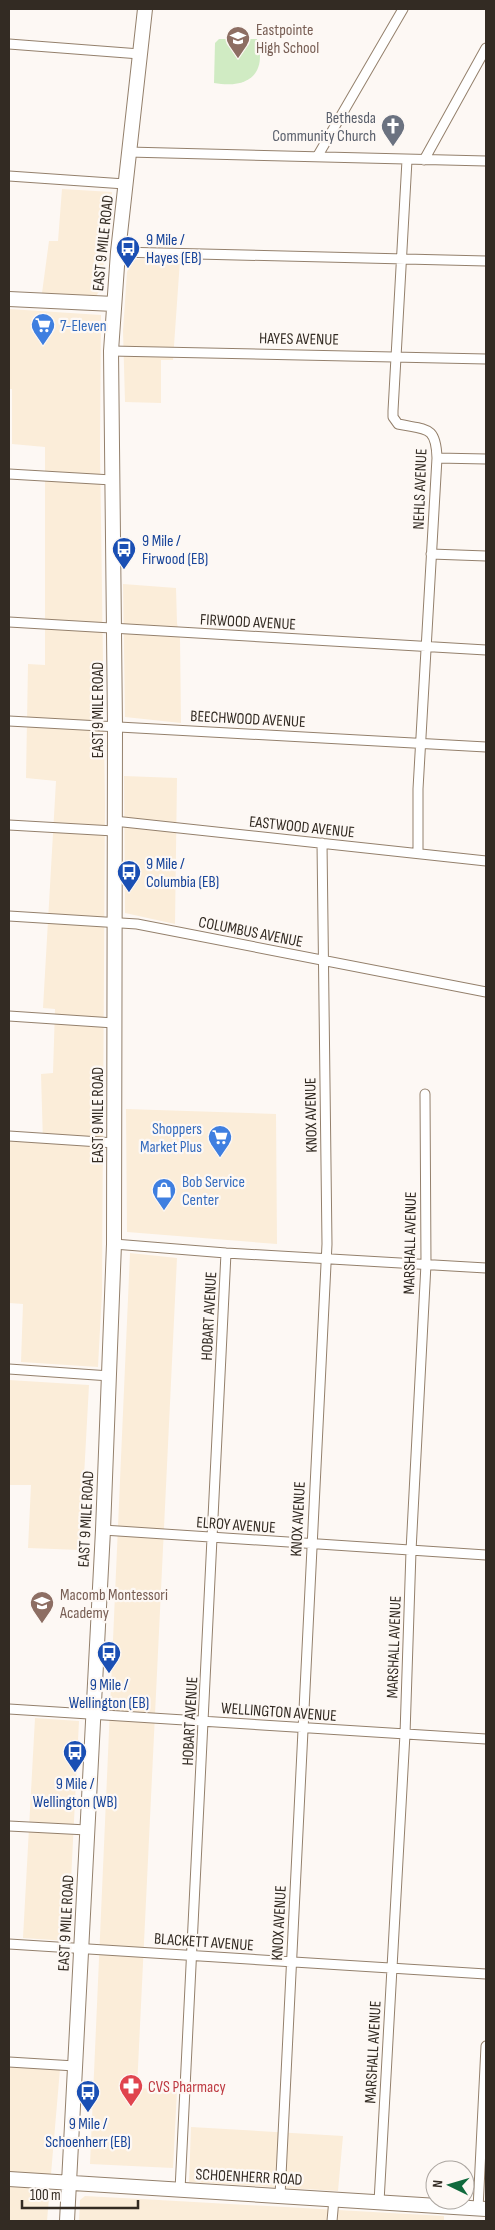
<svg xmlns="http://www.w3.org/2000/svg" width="495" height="2230" viewBox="0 0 495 2230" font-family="'Sofia Sans Condensed',sans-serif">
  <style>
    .commercial { fill: #fbedd9 }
    .green { fill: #d0ebc3 }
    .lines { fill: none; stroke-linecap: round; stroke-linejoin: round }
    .street-casing { stroke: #94806c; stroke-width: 11 }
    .secondary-casing { stroke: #94806c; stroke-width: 16 }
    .street { stroke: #fff; stroke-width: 9 }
    .secondary { stroke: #fff; stroke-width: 14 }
    .labels { text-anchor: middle; stroke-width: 4.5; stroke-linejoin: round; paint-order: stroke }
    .education-label { font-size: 16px; fill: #785e54; stroke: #fdf8f4; text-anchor: start }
    .worship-label { font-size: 16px; fill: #5b616d; stroke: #fdf8f4; text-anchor: end }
    .transit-label { font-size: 16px; fill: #164399; stroke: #fdf8f4; text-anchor: start }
    .street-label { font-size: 16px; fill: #332b23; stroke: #fdf8f4 }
    .shop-label { font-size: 16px; fill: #366cbe; stroke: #fdf8f4; text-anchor: start }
    .health-label { font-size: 16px; fill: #be3a42; stroke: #fdf8f4; text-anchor: start }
  </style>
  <rect width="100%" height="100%" fill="#fdf8f4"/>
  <path class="commercial" d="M62 189 112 192 101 289 96 296 42 293 49 241H58Z
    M133 259 180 260 173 360H161V403L125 402 123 331 127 272Z
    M9 309 101 315 100 449 105 804 102 1292 98 1367 21 1362 23 1304 9 1303V1141L43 1143 41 1074 53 1073 55 1009 43 1008 56 781 26 778 28 664 45 665V447L12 444V389H9Z
    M123 584 176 588 177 623 180 638 181 723 125 717Z
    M124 776 177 778 175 924 125 913Z
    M126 1109 276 1114 277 1244 127 1232Z
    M130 1253 177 1258 137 2088 177 2090 173 2168 90 2164Z
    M9 1380 89 1385 80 1550 28 1548 31 1485H9Z
    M35 1718 79 1721 68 1941 23 1938Z
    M9 2066 60 2069 47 2221H9Z
    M191 2127 343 2136 338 2191 189 2182Z
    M85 2196 141 2199 444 2216V2221H79L80 2200Z"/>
  <path class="green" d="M219 39H257C268 75 247 89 214 83L215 43Z"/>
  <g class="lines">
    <g class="street-casing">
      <path id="street" d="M9 44 140 54
        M128 152 486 161
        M317 157 403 9
        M407 160 393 411V417L398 424C426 430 436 425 437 458L418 789V853
        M424 160 486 48
        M9 176 125 184
        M118 252 486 261
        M111 351 486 359
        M437 458 486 459
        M9 474 112 480
        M431 554 486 556
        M9 622 486 650
        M9 721 486 747
        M114 821 486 861
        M9 825 114 831
        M9 916 137 924 486 992
        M9 1016 114 1023
        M9 1136 115 1143
        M114 1244 226 1253 486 1268
        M9 1369 110 1376
        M103 1530 486 1555
        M9 1709 486 1739
        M9 1826 87 1830
        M9 1944 486 1974
        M9 2062 75 2066
        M180 2190 226 1253
        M280 2196 327 1244 322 843
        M379 2202 405 1734 411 1551 426 1264 425 1094
        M478 2209 486 2046
        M332 2221 334 2199"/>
    </g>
    <g class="secondary-casing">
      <path id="secondary" d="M9 299 114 304
        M9 2179 486 2209
        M67 2221 103 1530 114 1244 115 726 111 351 118 252 145 9"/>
    </g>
    <use href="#street" class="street"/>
    <use href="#secondary" class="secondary"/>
  </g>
  <defs>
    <g id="school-pin" transform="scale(1.25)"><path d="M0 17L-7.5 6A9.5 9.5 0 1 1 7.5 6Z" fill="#8d6e63" stroke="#fdf8f4"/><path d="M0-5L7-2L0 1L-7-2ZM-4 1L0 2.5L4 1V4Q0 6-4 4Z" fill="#fff"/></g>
    <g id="church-pin" transform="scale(1.25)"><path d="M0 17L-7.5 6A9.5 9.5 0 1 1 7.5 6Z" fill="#6b7280" stroke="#fdf8f4"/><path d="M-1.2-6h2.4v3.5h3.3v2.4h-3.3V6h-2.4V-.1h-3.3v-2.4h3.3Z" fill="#fff"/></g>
    <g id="bus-pin" transform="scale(1.25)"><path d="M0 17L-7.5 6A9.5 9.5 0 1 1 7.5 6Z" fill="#1a4fb4" stroke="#fdf8f4"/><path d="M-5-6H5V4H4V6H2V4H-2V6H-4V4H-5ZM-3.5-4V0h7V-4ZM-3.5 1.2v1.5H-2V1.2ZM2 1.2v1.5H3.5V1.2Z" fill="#fff"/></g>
    <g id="supermarket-pin" transform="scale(1.25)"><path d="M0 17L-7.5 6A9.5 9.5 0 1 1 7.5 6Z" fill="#3f7fe0" stroke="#fdf8f4"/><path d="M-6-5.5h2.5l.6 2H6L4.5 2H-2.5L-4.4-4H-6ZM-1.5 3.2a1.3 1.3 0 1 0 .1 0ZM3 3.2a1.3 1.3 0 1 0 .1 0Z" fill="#fff"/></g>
    <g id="shop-pin" transform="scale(1.25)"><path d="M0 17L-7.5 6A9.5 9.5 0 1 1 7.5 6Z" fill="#3f7fe0" stroke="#fdf8f4"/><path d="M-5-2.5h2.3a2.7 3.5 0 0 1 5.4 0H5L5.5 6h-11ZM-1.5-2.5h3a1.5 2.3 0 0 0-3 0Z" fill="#fff"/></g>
    <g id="pharmacy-pin" transform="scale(1.25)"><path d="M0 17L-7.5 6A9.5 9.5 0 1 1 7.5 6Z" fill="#e0444e" stroke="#fdf8f4"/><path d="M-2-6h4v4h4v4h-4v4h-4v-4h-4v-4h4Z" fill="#fff"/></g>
  </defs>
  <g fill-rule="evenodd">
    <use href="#school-pin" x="238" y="38"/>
    <use href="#church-pin" x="393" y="126"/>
    <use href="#bus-pin" x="128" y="248"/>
    <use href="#supermarket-pin" x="43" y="325"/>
    <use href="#bus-pin" x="124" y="549"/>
    <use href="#bus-pin" x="129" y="872"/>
    <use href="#supermarket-pin" x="220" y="1137"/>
    <use href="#shop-pin" x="164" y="1190"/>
    <use href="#school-pin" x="42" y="1603"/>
    <use href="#bus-pin" x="109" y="1653"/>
    <use href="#bus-pin" x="75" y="1752"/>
    <use href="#pharmacy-pin" x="131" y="2086"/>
    <use href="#bus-pin" x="88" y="2092"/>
  </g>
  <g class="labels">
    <g class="education-label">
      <text x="256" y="35">Eastpointe<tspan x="256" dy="18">High School</tspan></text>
      <text x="60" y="1600">Macomb Montessori<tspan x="60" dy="18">Academy</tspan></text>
    </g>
    <g class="worship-label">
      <text x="376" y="123">Bethesda<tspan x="376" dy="18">Community Church</tspan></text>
    </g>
    <g class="transit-label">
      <text x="146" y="245">9 Mile /<tspan x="146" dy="18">Hayes (EB)</tspan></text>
      <text x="142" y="546">9 Mile /<tspan x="142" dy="18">Firwood (EB)</tspan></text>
      <text x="146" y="869">9 Mile /<tspan x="146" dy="18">Columbia (EB)</tspan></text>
      <text x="109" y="1690" text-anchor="middle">9 Mile /<tspan x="109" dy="18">Wellington (EB)</tspan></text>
      <text x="75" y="1789" text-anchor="middle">9 Mile /<tspan x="75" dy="18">Wellington (WB)</tspan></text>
      <text x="88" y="2129" text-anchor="middle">9 Mile /<tspan x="88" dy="18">Schoenherr (EB)</tspan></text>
    </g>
    <g class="street-label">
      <text transform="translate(102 243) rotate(-84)" y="6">EAST 9 MILE ROAD</text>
      <text transform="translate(299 338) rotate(1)" y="6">HAYES AVENUE</text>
      <text transform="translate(419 489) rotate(-88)" y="6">NEHLS AVENUE</text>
      <text transform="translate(248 621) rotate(3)" y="6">FIRWOOD AVENUE</text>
      <text transform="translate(97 710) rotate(-90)" y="6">EAST 9 MILE ROAD</text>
      <text transform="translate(248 718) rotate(3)" y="6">BEECHWOOD AVENUE</text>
      <text transform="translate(302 826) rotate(6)" y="6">EASTWOOD AVENUE</text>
      <text transform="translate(251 931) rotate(11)" y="6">COLUMBUS AVENUE</text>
      <text transform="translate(97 1115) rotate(-90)" y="6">EAST 9 MILE ROAD</text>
      <text transform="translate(310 1115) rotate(-91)" y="6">KNOX AVENUE</text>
      <text transform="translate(409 1243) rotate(-89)" y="6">MARSHALL AVENUE</text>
      <text transform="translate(208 1316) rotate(-87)" y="6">HOBART AVENUE</text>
      <text transform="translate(85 1519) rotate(-87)" y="6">EAST 9 MILE ROAD</text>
      <text transform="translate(297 1519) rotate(-87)" y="6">KNOX AVENUE</text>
      <text transform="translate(236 1524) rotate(4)" y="6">ELROY AVENUE</text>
      <text transform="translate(393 1647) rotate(-88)" y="6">MARSHALL AVENUE</text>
      <text transform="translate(279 1711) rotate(4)" y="6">WELLINGTON AVENUE</text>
      <text transform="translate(189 1721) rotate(-87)" y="6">HOBART AVENUE</text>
      <text transform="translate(65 1923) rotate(-87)" y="6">EAST 9 MILE ROAD</text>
      <text transform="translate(278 1923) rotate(-87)" y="6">KNOX AVENUE</text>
      <text transform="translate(204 1941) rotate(4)" y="6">BLACKETT AVENUE</text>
      <text transform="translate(372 2052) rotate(-87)" y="6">MARSHALL AVENUE</text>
      <text transform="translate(249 2176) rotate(3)" y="6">SCHOENHERR ROAD</text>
    </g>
    <g class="shop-label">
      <text x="60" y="331">7-Eleven</text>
      <text x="202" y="1134" text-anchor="end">Shoppers<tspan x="202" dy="18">Market Plus</tspan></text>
      <text x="182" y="1187">Bob Service<tspan x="182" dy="18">Center</tspan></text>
    </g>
    <g class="health-label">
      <text x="148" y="2092">CVS Pharmacy</text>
    </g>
  </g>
  <rect width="495" height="2230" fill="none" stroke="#332b23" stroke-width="20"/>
  <g transform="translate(450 2185) rotate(275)"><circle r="24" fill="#fdf8f4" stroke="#aca6a0"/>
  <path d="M0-4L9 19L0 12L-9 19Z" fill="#106a3d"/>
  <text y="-8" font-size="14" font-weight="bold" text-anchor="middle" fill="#332b23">N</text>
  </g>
  <path d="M22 2200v8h116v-8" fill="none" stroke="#332b23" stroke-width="2.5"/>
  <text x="30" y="2200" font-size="15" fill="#332b23" stroke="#fdf8f4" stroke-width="4" paint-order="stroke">100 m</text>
</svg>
